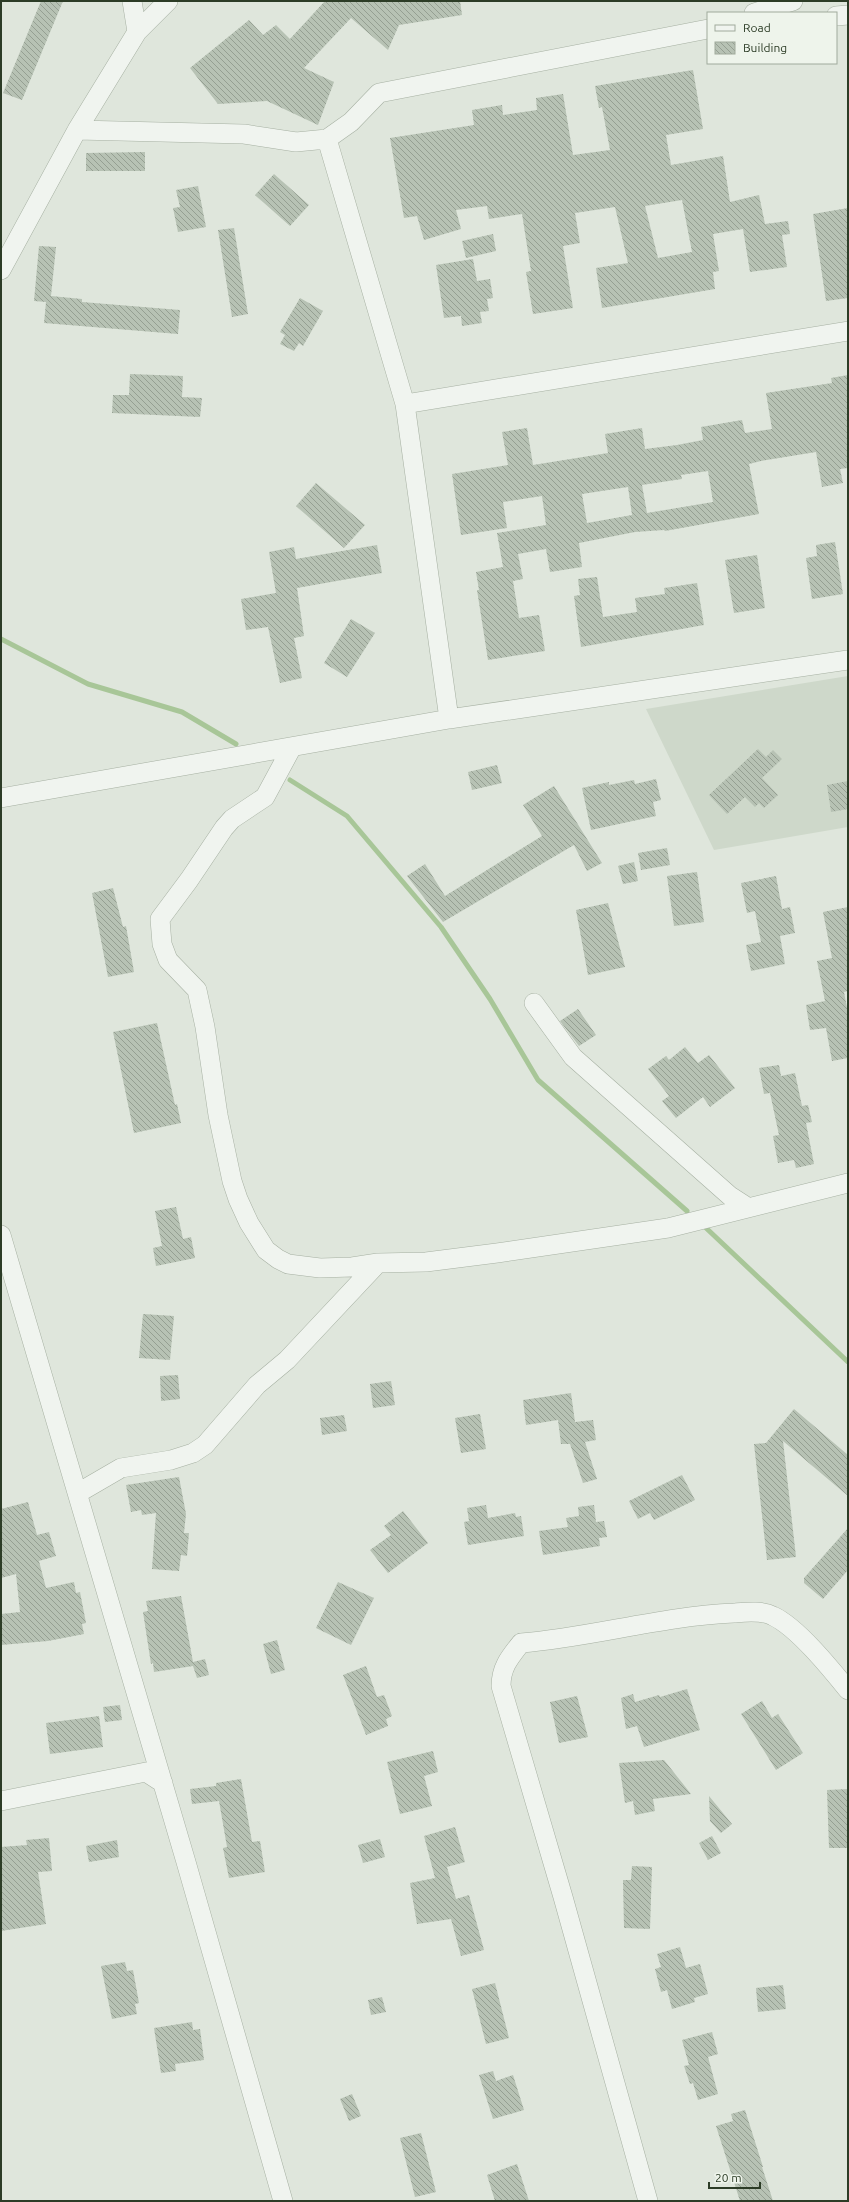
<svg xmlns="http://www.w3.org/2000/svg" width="849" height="2202" viewBox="0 0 849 2202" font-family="Ubuntu,sans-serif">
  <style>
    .built { fill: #ced8ca }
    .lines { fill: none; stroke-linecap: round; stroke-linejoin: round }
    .stream { stroke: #a8c698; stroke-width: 5 }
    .building { fill: url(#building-back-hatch); fill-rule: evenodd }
    .minor-casing { stroke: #a6b0a2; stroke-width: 20 }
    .minor { stroke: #f0f4ef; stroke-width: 19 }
  </style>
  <defs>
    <pattern id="building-back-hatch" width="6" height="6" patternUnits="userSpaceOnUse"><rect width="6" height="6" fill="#b7c2b4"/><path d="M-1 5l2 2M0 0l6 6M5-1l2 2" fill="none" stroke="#959f92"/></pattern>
  </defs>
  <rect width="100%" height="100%" fill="#dfe6dc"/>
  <path class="built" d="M848 676V827L714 850 646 709Z"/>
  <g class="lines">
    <path class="stream" d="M1 639 88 684 182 712 236 744
      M290 780 347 816 441 927 490 999 538 1080 687 1211
      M705 1227 848 1362"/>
  </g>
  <path class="building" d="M41 1H63L22 100 3 93Z
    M325 1H460L462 15 399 25 388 50 351 18 304 68 334 82 318 125 267 101 218 104 190 68 249 20 263 35 276 25 290 39Z
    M693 70 703 129 666 135 671 165 723 156 730 202 759 195 765 224 788 221 790 234 782 235 787 267 750 272 743 229 713 234 719 271 713 272 715 289 602 308 596 268 628 263 615 207 575 213 580 243 563 246 573 308 533 314 526 272 531 271 522 214 489 219 487 206 456 210 461 229 424 240 417 216 404 218 390 138 474 125 472 110 502 105 503 115 537 110 536 98 563 94 573 155 610 150 602 107 599 108 595 86ZM682 200 692 252 658 258 645 206Z
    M145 152V171H86V153Z
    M274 174 309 205 290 226 255 195Z
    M198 186 206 227 178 232 173 208 180 207 176 190Z
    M848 208V298L826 301 813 214Z
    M234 228 248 314 232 317 218 230Z
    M493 234 496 251 466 258 462 241Z
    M39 246 56 247 51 296 82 299V302L180 310 178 334 44 323 46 302 34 301Z
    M473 259 477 281 490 279 493 298 487 299 489 311 480 312 482 323 462 326 461 316 444 318 436 265Z
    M300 298 323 311 303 346 299 343 294 351 280 344 285 335 280 332Z
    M130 374 183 376 182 397 202 398 200 417 112 413 113 395H129Z
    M848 375V468L840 469 843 483 822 487 816 452 761 461 749 464 759 514 665 531 664 530 635 532 579 543 582 567 550 572 546 549 518 554 523 579 513 581 519 618 539 615 545 651 488 660 477 590H479L476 572 503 567 497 533 546 525 542 496 503 502 507 528 461 535 452 474 508 465 502 432 527 428 533 465 608 453 605 434 642 428 645 449 677 445 703 440 701 427 742 420 745 433 772 429 766 393 832 383 831 378ZM708 471 713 502 647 513 642 485 682 479 681 475ZM628 487 632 515 587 523 582 494Z
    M316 483 365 525 344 548 296 506Z
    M835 542 843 594 812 599 806 558 817 556 816 545Z
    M377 545 382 573 297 588 304 636 294 638 302 678 280 683 268 627 246 630 241 599 276 593 269 552 294 547 296 559Z
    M757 555 765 608 734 613 725 560Z
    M597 577 603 617 637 612 635 598 665 594 664 588 697 583 704 625 581 647 574 596 580 595 578 579Z
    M351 619 375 633 347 677 324 663Z
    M758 749 766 757 773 750 782 759 762 778 778 795 764 808 759 803 755 807 745 797 727 814 709 795Z
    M497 765 502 783 472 790 468 772Z
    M656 779 661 800 653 802 656 816 591 830 582 788 609 782V785L634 780 635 784Z
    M848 781V809L831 812 827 785Z
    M554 786 602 863 587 871 574 845 443 922 407 876 425 864 445 896 542 836 523 805Z
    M667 848 670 865 641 870 638 853Z
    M634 862 638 881 623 884 618 866Z
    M697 872 704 922 674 926 667 876Z
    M776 876 782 909 790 907 795 933 780 936 785 964 751 971 746 945 761 942 755 911 747 913 741 883Z
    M113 888 123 927 126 926 134 972 108 977 92 893Z
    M608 903 625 967 588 975 576 910Z
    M848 907V991L844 992 848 1013V1058L832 1061 826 1028 810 1030 806 1005 825 1001 817 961 832 958 823 912Z
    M578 1009 596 1035 579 1046 560 1021Z
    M157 1023 175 1105 177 1104 181 1123 134 1133 113 1032Z
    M685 1047 698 1063 709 1055 735 1088 710 1107 703 1097 676 1118 662 1101 669 1096 648 1069 666 1056 669 1060Z
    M779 1065 781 1076 795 1073 802 1106 808 1105 812 1122 806 1123 814 1164 796 1168 794 1160 778 1163 773 1136 779 1135 770 1093 764 1094 759 1068Z
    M176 1207 183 1239 191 1237 195 1258 156 1266 153 1248 162 1246 155 1211Z
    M143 1314 174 1316 170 1360 139 1358Z
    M178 1375 180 1399 161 1401 160 1376Z
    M391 1381 395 1405 373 1408 370 1384Z
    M571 1393 575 1422 593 1420 596 1440 585 1442 597 1479 583 1483 570 1444H561L558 1420 526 1425 523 1400Z
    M794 1409 848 1455V1496L783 1441 796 1557 767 1560 754 1444 766 1443Z
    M480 1414 486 1449 461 1453 455 1418Z
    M344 1415 347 1431 322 1435 320 1418Z
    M682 1475 695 1500 654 1520 650 1513 638 1519 629 1501Z
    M179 1477 186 1514 184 1533H189L187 1556 181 1555 179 1571 152 1569 156 1513 142 1515 141 1510 131 1512 126 1485Z
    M28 1502 37 1535 49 1532 56 1556 39 1561 46 1588 74 1582 76 1593 80 1592 86 1623 82 1624 84 1634 48 1641 1 1645V1614L20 1612 16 1574 1 1578V1509Z
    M486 1505 488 1518 515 1513 516 1517 521 1516 524 1536 468 1545 464 1522 469 1521 467 1508Z
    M594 1505 596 1522 604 1521 607 1537 599 1538 600 1546 543 1555 539 1531 568 1527 566 1518 579 1516 578 1507Z
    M403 1511 428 1543 388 1573 370 1550 391 1535 384 1526Z
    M848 1528V1570L823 1599 804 1583V1578Z
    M338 1582 374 1598 351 1645 316 1628Z
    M181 1596 193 1662 205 1659 209 1675 197 1678 193 1666 154 1672 153 1663 151 1664 143 1612 148 1611 146 1601Z
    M277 1640 285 1670 271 1674 263 1644Z
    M366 1666 377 1697 384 1695 392 1716 386 1719 388 1726 366 1735 343 1675Z
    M687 1689 700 1730 644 1747 637 1726 626 1729 621 1698 633 1694 635 1702 659 1695 660 1697Z
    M577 1696 588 1737 559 1743 550 1702Z
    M762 1701 772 1718 778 1714 803 1753 776 1770 741 1714Z
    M120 1705 122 1720 105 1722 103 1707Z
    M99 1716 103 1747 50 1754 46 1723Z
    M433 1751 438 1772 424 1776 432 1806 400 1814 387 1762Z
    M664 1760 691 1794 653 1799 655 1811 635 1815 633 1801 625 1803 619 1763Z
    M241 1779 252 1842 260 1841 265 1872 229 1878 223 1848 227 1847 219 1801 192 1804 190 1789 216 1786V1783Z
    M848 1789V1848H829L827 1790Z
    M709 1796 732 1824 721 1833 710 1821Z
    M455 1827 465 1862 447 1867 456 1899 469 1895 484 1950 461 1956 451 1919 417 1924 410 1883 435 1878 424 1836Z
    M712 1836 721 1853 708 1860 699 1843Z
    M49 1838 52 1871 38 1872 46 1924 1 1931V1847L27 1845 26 1840Z
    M380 1839 385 1857 363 1863 358 1845Z
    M117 1840 119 1857 89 1862 86 1846Z
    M632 1866 652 1867 650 1929 624 1928 623 1880H631Z
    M680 1947 686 1968 700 1964 708 1994 694 1998 695 2002 672 2009 667 1990 661 1992 655 1969 661 1967 657 1954Z
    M125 1962 127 1971 133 1970 139 2003 135 2004 137 2014 112 2019 101 1966Z
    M495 1983 509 2038 486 2044 472 1989Z
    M783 1985 786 2009 758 2012 756 1988Z
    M382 1997 386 2012 371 2015 368 2000Z
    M192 2022 193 2030 200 2029 204 2060 175 2064 176 2071 161 2073 154 2028Z
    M712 2032 718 2054 708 2057 718 2094 698 2100 693 2083 690 2084 684 2066 689 2065 682 2040Z
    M493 2071 496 2081 513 2075 524 2110 493 2119 479 2075Z
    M352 2094 361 2116 349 2121 340 2099Z
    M745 2110 763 2167H762L773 2201H740L716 2126 733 2121 731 2114Z
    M421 2133 436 2192 415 2197 400 2138Z
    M517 2164 529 2201H495L487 2175Z"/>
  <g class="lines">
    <g class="minor-casing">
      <path id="minor" d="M132 1 137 32
        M754 13 793 1
        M836 16 848 15
        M77 130 244 134 296 142 327 139 351 122 379 93 708 29
        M327 139 405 404 449 719
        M1 270 77 130 137 32 168 1
        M405 404 848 331
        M292 747 265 797 232 819 224 828 189 880 160 919 162 944 168 960 197 990 205 1027 218 1115 232 1181 238 1199 249 1223 266 1250 278 1259 288 1264 320 1268 352 1267 378 1263 426 1262 497 1253 668 1228 848 1183
        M1 798 449 719 848 660
        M534 1003 573 1057 730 1196 747 1207
        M1 1235 186 1862 283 2201
        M78 1493 121 1468 171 1460 193 1453 205 1445 257 1385 287 1360 378 1263
        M1 1801 146 1772 163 1783
        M648 2201 563 1897 501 1686C501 1667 510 1657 521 1643 593 1637 662 1616 734 1613 746 1612 762 1610 773 1616 797 1627 831 1669 848 1690"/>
    </g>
    <use href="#minor" class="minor"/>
  </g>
  <rect width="849" height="2202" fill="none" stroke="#2c3c26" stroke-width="4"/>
  <rect x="707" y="12" width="130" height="52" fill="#eef4eb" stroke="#a0aa9c"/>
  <rect x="715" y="25" width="20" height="6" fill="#f0f4ef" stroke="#a0aa9c"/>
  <text x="743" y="32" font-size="12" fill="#2c3c26">Road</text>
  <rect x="715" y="42" width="20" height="12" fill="url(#building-back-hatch)" stroke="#a0aa9c"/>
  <text x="743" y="52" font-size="12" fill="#2c3c26">Building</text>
  <path d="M709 2182v6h51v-6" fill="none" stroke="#2c3c26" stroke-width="2"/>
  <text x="715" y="2182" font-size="12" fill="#2c3c26" stroke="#eef4eb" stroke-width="3" paint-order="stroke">20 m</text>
</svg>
